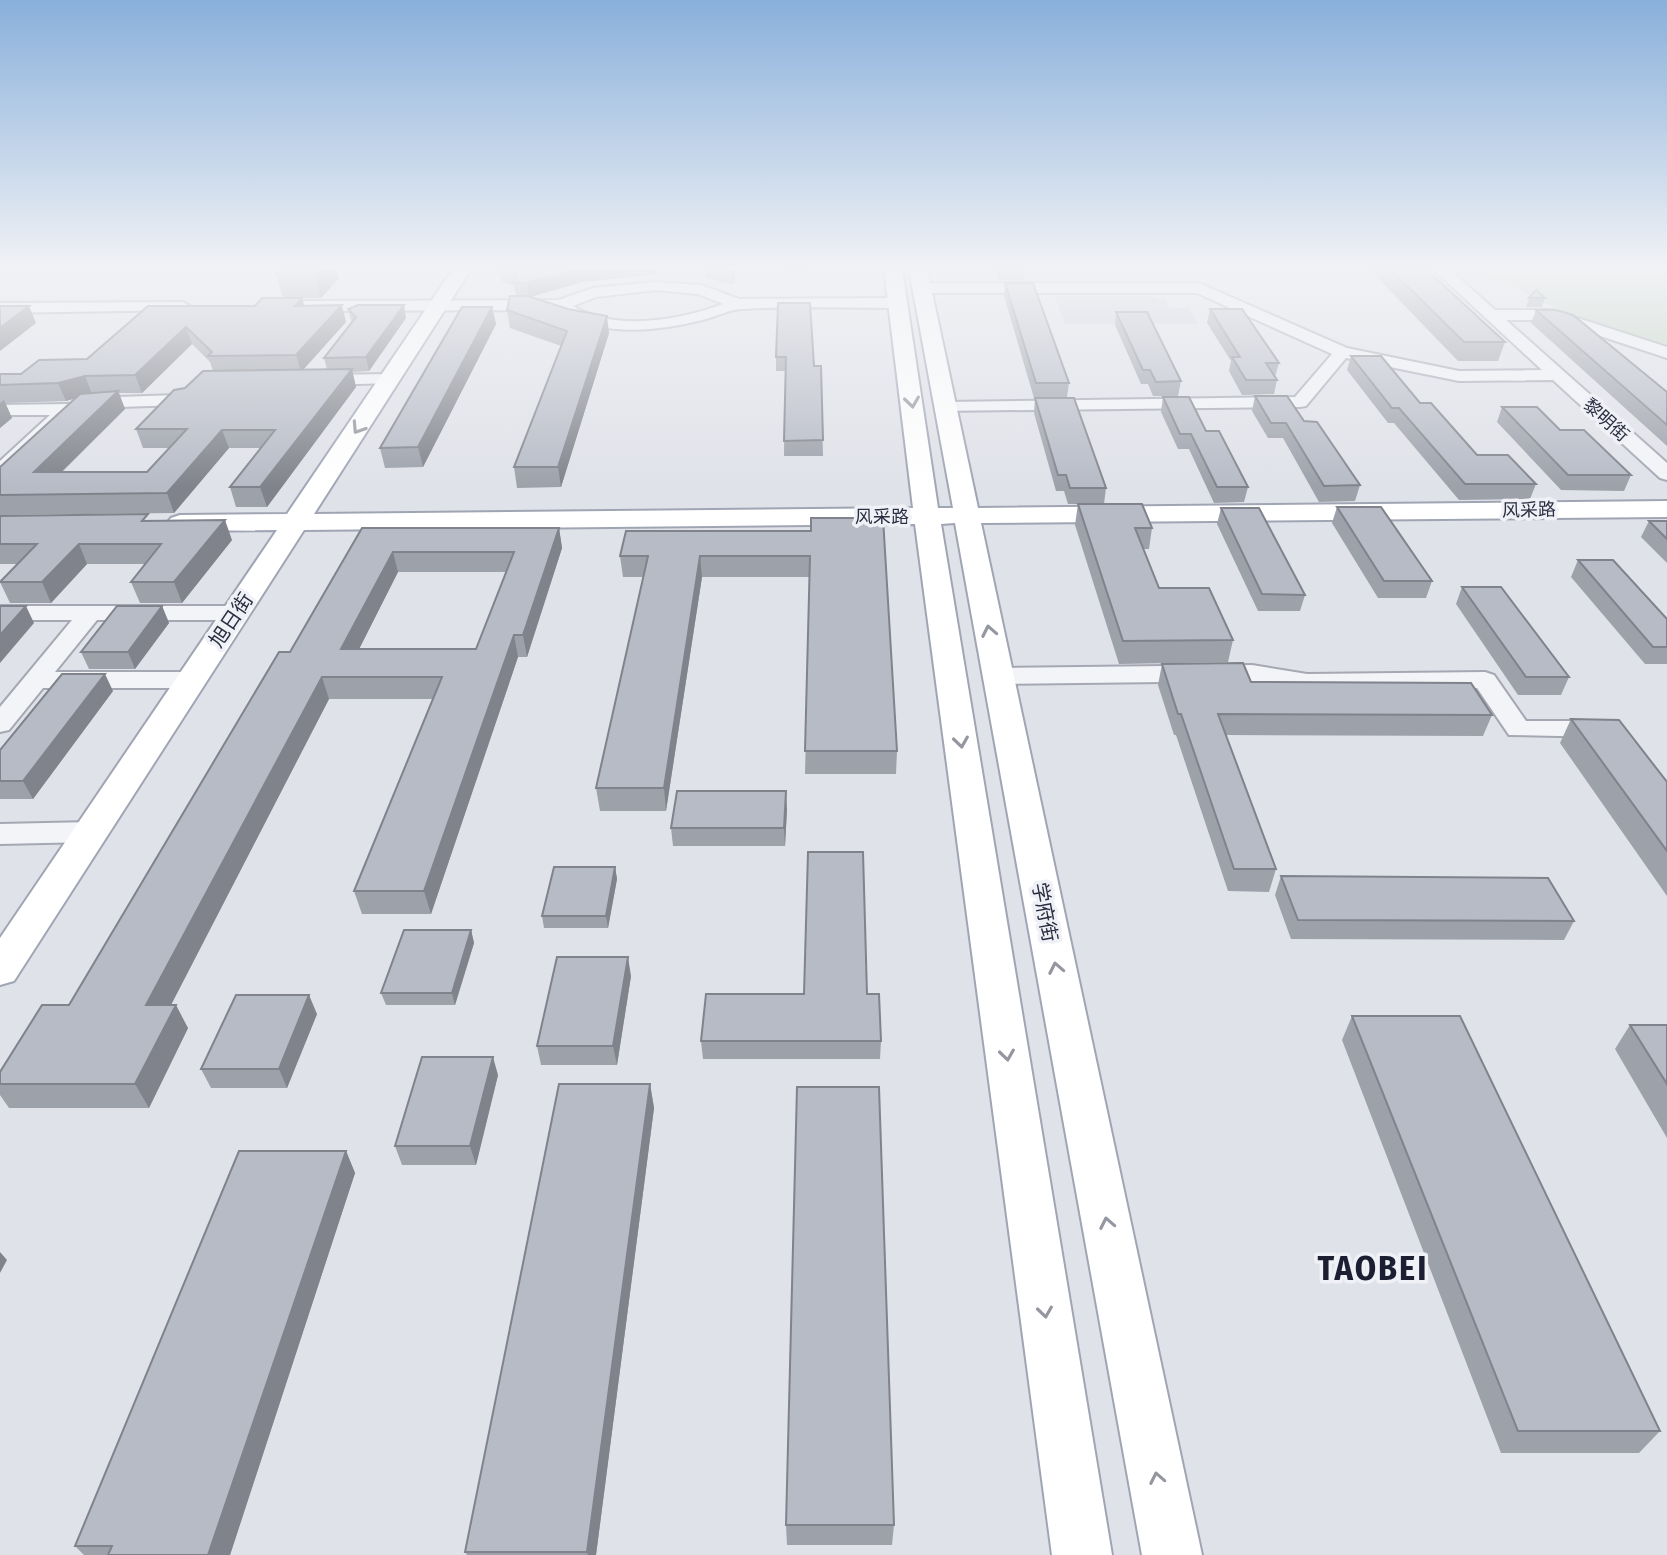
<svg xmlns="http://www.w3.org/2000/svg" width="1667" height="1555" viewBox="0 0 1667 1555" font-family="'Fira Sans Condensed','Noto Sans SC',sans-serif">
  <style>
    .built { fill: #ced1db }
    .green { fill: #c3d3c1 }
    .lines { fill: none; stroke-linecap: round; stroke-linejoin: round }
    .minor-casing { stroke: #a5a8b3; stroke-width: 4 }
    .major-casing { stroke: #a0a5b4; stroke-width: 4 }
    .minor { fill: #f3f4f7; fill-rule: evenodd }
    .major { fill: #fff; fill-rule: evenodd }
    .wall { fill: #9da1aa; fill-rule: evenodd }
    .shaded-wall { fill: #80838b }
    .building { fill: #b7bbc6; stroke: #80838b; stroke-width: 2; fill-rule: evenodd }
    .oneway { stroke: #9496a0 }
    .labels { text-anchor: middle; stroke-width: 7; stroke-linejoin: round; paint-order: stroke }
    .far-street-label { font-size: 18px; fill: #292e40; stroke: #f0f1f6 }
    .street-label { font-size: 20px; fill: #292e40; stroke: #f0f1f6 }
    .near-district-label { font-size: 34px; font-weight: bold; letter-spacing: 2px; fill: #1b1f31; stroke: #f0f1f6 }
  </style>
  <rect width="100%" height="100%" fill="#e0e2e9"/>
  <path class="built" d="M1055 296H1153L1155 299H1164L1170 308H1189L1198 324H1065Z"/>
  <path class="green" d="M1450 269H1667V351L1581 321 1505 282 1456 274Z"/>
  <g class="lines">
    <g class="minor-casing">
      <path id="minor" d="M1433 269H1449L1495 310H1553L1667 347V358L1552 320H1506L1667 463V480L1660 478 1553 380 1459 381 1346 358 1306 406 1300 407 939 411 936 407 939 403 945 402 1295 397 1332 354 1197 293H922L914 288 922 283H1199L1347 348 1459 371 1542 370Z
        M656 282 701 285 739 299 898 298 906 303 898 308C847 308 794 306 743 309 730 309 715 317 702 320 655 332 599 337 558 310L305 311 297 306 305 301 559 300 593 288ZM656 290 698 294 723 304C680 320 614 332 573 306L596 297Z
        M183 302 191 307 188 310 0 313V303Z
        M390 374 396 375 399 379 396 383 319 385 310 380 319 375Z
        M196 383 205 388 189 404 183 405 87 408 78 403 87 398 178 395Z
        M67 404 73 405 76 409 73 413 7 476 0 478V461L50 415H0V405Z
        M0 606H235L243 608 247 613 243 618 235 620H97L55 672H192L201 675 205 680 201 685 192 688H43L9 730 0 732V707L72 620H0Z
        M1252 665 1307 674 1485 672 1494 675 1526 721H1605L1614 723 1618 729 1614 735 1605 737 1509 735 1477 688 1307 690 1252 681 998 684 989 681 985 676 989 671 998 668Z
        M91 822 101 825 106 832 101 839 91 842 0 844V824Z"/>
    </g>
    <g class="major-casing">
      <path id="major" d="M453 269H471L314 514 913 508 884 269H902L938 508H953L909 269H927L978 508 1667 501V517L981 523 1202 1555H1142L955 523 941 524 1112 1555H1052L915 524 304 530 14 981 0 985V938L277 530 180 531 171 528 167 523 171 518 180 515 287 514Z"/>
    </g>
    <use href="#minor" class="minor"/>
    <use href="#major" class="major"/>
  </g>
  <path class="wall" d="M281 269H337L339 278 321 298H302L304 306 346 322 303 370 327 369 324 358 352 323 348 309 406 318 369 371 352 372 356 387 267 507H236L230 487 261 448H229L174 513 0 515V467L75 398 66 401 5 403 12 418 0 428V374H21L87 359 255 306 283 298 276 274ZM192 344 210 362 213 371 185 388 136 429 143 448H170L147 472H62L125 409 119 393H142Z
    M495 269H659L657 274 582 282 531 297 609 333 561 487 517 488 514 467 561 346 510 328 507 310 516 296 514 286 503 282Z
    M705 269H736L734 284 706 278Z
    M785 269H812V274H785Z
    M995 269H1025L1024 280H999Z
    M1369 269H1426L1505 342 1498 361H1458Z
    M1005 283 1069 383 1067 397 1034 398 1004 296Z
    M1529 298H1545L1542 307H1526Z
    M810 303 814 366H821L823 456H784L785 371H776V357Z
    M492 307 496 324 423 467 385 468 380 448Z
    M1210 309 1279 363 1275 377 1277 380 1274 394 1242 395 1229 371 1231 361 1207 323Z
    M1536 310 1667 392V446L1531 323Z
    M1116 312 1181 381 1178 396H1153L1148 384H1141L1115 325Z
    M1351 356 1420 403 1477 455 1536 484 1530 499 1459 500 1394 423H1388L1347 370Z
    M1255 396 1304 421 1360 485 1355 501 1319 502 1283 438H1268L1252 411Z
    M1163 397 1206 431 1248 487 1244 502 1214 503 1189 449H1178L1161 412Z
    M1035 398 1106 488 1104 504H1068L1064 491H1056L1034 413Z
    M1502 407 1560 430 1631 475 1624 491 1561 490 1497 422Z
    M1078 504 1152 528 1149 549H1143L1159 588 1233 640 1228 662 1119 664 1075 525Z
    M1337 507 1432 581 1426 598H1378L1332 523Z
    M1221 508 1305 595 1300 611H1258L1217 524Z
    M0 516 150 521 232 540 182 603H140L131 582 145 564H87L51 603H10L0 582 18 564H0Z
    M1649 521H1667V563L1641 537Z
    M362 528H559L562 548 527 657H518L431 914H362L354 891 433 699H329L171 1005 188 1028 149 1108H9L0 1095V1072L69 1005 290 652ZM398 572H506L476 649H359Z
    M811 531 897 751 896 774H805L810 577H702L666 811H600L596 788 643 577H623L620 556Z
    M1578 560 1667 619V664H1645L1571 577Z
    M1462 587 1569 677 1561 695H1518L1456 604Z
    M162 606 169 623 135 669H89L81 652Z
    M1162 664 1251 682 1492 715 1483 736 1226 735 1276 869 1269 892 1228 891 1176 735H1174L1158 685Z
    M113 691 33 799H0V750Z
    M1571 719 1667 782V896L1560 743Z
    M787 809 785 846H673L671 828Z
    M615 867 617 879 608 928H544L542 916Z
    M1281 876 1574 921 1564 940 1291 939 1275 895Z
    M471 930 474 943 455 1005H386L381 993Z
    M631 976 617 1065H541L537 1046Z
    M867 994 881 1041 880 1059H703L701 1041Z
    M317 1014 287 1088H211L201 1069Z
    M1352 1016 1660 1431 1639 1453H1501L1342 1040Z
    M1630 1025H1667V1138L1615 1049Z
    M498 1075 476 1165H402L395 1146Z
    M650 1084 654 1108 596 1555H467L465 1552Z
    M346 1151 355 1173 230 1555H84L75 1546Z
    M786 1525H894L892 1545H787Z"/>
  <path class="shaded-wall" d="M319 269H337L339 278 321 298 314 274Z
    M578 269H659L657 274 582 282 529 297 527 283Z
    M733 269H736L734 284Z
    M302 298 306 314 295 306Z
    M342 305 346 322 301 372 296 355Z
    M404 305 406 318 369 371 366 357Z
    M29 306 36 323 0 351V328Z
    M492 307 496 324 423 467 418 447Z
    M607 316 609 333 561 487 558 467Z
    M186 327 192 344 142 393 135 375Z
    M352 369 356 387 267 507 260 487Z
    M85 376 92 394 66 401 58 383Z
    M118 391 125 409 42 491 34 472Z
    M4 400 12 418 0 428V403Z
    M222 430 229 448 174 513 167 493Z
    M225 520 232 540 182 603 174 582Z
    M559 528 562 548 527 657 523 635Z
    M79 544 87 564 51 603 42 582Z
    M393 552 398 572 348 671 341 649Z
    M700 556 702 577 666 811 664 788Z
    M26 606 34 623 0 663V635Z
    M162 606 169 623 135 669 128 652Z
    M514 635 518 657 431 914 424 891Z
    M105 674 113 691 33 799 23 781Z
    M322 677 329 699 159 1028 146 1005Z
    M786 791 787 809 785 846 784 828Z
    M615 867 617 879 608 928 606 916Z
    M471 930 474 943 455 1005 452 993Z
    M628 957 631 976 617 1065 613 1046Z
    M309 995 317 1014 287 1088 279 1069Z
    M176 1005 188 1028 149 1108 135 1084Z
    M493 1057 498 1075 476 1165 470 1146Z
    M650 1084 654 1108 596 1555H588L587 1552Z
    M346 1151 355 1173 230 1555H208Z
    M0 1252 7 1260 0 1273Z"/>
  <path class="building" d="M281 269H319L314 274H276Z
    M503 269H578L527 283H514L516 273Z
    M1390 269H1426L1505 342H1464Z
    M1005 283H1033L1069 383H1036Z
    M1536 290 1545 298H1529Z
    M510 296H528L568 309 607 316 558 467H514L567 331 507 310Z
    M262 298H302L295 306 342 305 296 355 208 356 212 352 186 327 135 375 85 376 58 383 0 385V374H21L39 360 87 359 148 306H255Z
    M778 303H810L814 366H821L823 440 784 441 786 357H776Z
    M358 305H404L366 357 324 358 356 317 348 309Z
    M0 306H29L0 328Z
    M462 307H492L418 447 380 448Z
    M1210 309H1242L1279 363H1266L1277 380H1246L1232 357H1240Z
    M1536 310H1556L1573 315 1667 392V425Z
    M1116 312H1147L1181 381 1156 382 1150 370H1143Z
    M1351 356H1381L1420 403H1431L1477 455H1508L1536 484H1465L1399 408H1392Z
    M352 369 260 487H230L275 430H222L167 493 0 495V467L80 394 118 391 34 472H147L187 429H136L174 390 185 388 203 371Z
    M1255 396H1287L1304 421 1317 422 1360 485 1324 486 1286 423H1271Z
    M1163 397H1189L1206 431H1219L1248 487H1217L1191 434H1180Z
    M1035 398H1074L1106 488H1070L1066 475H1058Z
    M1502 407H1537L1560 430H1584L1631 475H1568Z
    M1078 504H1142L1152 528H1135L1159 588H1209L1233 640 1123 641Z
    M1337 507H1381L1432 581H1384Z
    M1221 508H1259L1305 595 1262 594Z
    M148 514 142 521 225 520 174 582H131L161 544H79L42 582H0L37 544H0V516Z
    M811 518H883L897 751H805L810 556H700L664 788H596L648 556H620L626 531H811Z
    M1649 521H1667V539Z
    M362 528H559L523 635H514L424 891H354L442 677H322L146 1005H176L135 1084H0V1072L42 1005H69L279 652H290ZM393 552H514L476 649H341Z
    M1578 560H1613L1667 619V647H1653Z
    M1462 587H1501L1569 677H1526Z
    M0 606H26L0 635Z
    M117 606H162L128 652H81Z
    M1243 663 1251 682 1471 683 1492 715 1218 714 1276 869H1234L1181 714H1178L1162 664Z
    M62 674H105L23 781H0V750Z
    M1571 719 1619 720 1667 782V851Z
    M677 791H786L784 828H671Z
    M808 852H863L867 994H879L881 1041H701L706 994H804Z
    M554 867H615L606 916H542Z
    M1281 876 1548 878 1574 921 1298 920Z
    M404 930H471L452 993H381Z
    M557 957H628L613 1046H537Z
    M236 995H309L279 1069H201Z
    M1352 1016H1460L1660 1431H1518Z
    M1630 1025H1667V1084Z
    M422 1057H493L470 1146H395Z
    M559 1084H650L587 1552H465Z
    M797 1087H879L894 1525H786Z
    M239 1151H346L208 1555H108L112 1546H75Z"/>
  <defs><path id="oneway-chevron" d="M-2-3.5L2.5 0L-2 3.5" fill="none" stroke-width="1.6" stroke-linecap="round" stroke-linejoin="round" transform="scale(2)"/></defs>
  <g class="oneway">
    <use href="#oneway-chevron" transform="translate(912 402) rotate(82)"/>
    <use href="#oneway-chevron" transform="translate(358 428) rotate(123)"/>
    <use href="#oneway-chevron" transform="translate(989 631) rotate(-101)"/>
    <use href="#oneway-chevron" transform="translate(961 742) rotate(82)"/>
    <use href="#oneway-chevron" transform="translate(1056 968) rotate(-101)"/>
    <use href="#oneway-chevron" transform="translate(1007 1055) rotate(82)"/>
    <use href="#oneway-chevron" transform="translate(1107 1223) rotate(-101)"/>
    <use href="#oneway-chevron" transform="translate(1045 1312) rotate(82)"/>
    <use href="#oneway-chevron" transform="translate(1157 1478) rotate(-101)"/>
  </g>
  <linearGradient id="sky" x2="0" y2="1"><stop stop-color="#89b0db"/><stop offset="0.55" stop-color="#f1f2f5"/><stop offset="1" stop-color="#f1f2f5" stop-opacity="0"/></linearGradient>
  <rect width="1667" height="487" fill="url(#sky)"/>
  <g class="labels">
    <g class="far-street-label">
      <text transform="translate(1606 420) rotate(42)" y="6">黎明街</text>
      <text transform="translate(1529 510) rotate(-1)" y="6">风采路</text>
      <text x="882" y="523">风采路</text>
    </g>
    <g class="street-label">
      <text transform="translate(231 620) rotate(-56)" y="7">旭日街</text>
      <text transform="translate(1045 912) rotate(79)" y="7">学府街</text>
    </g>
    <g class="near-district-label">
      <text x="1373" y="1280">TAOBEI</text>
    </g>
  </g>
</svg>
